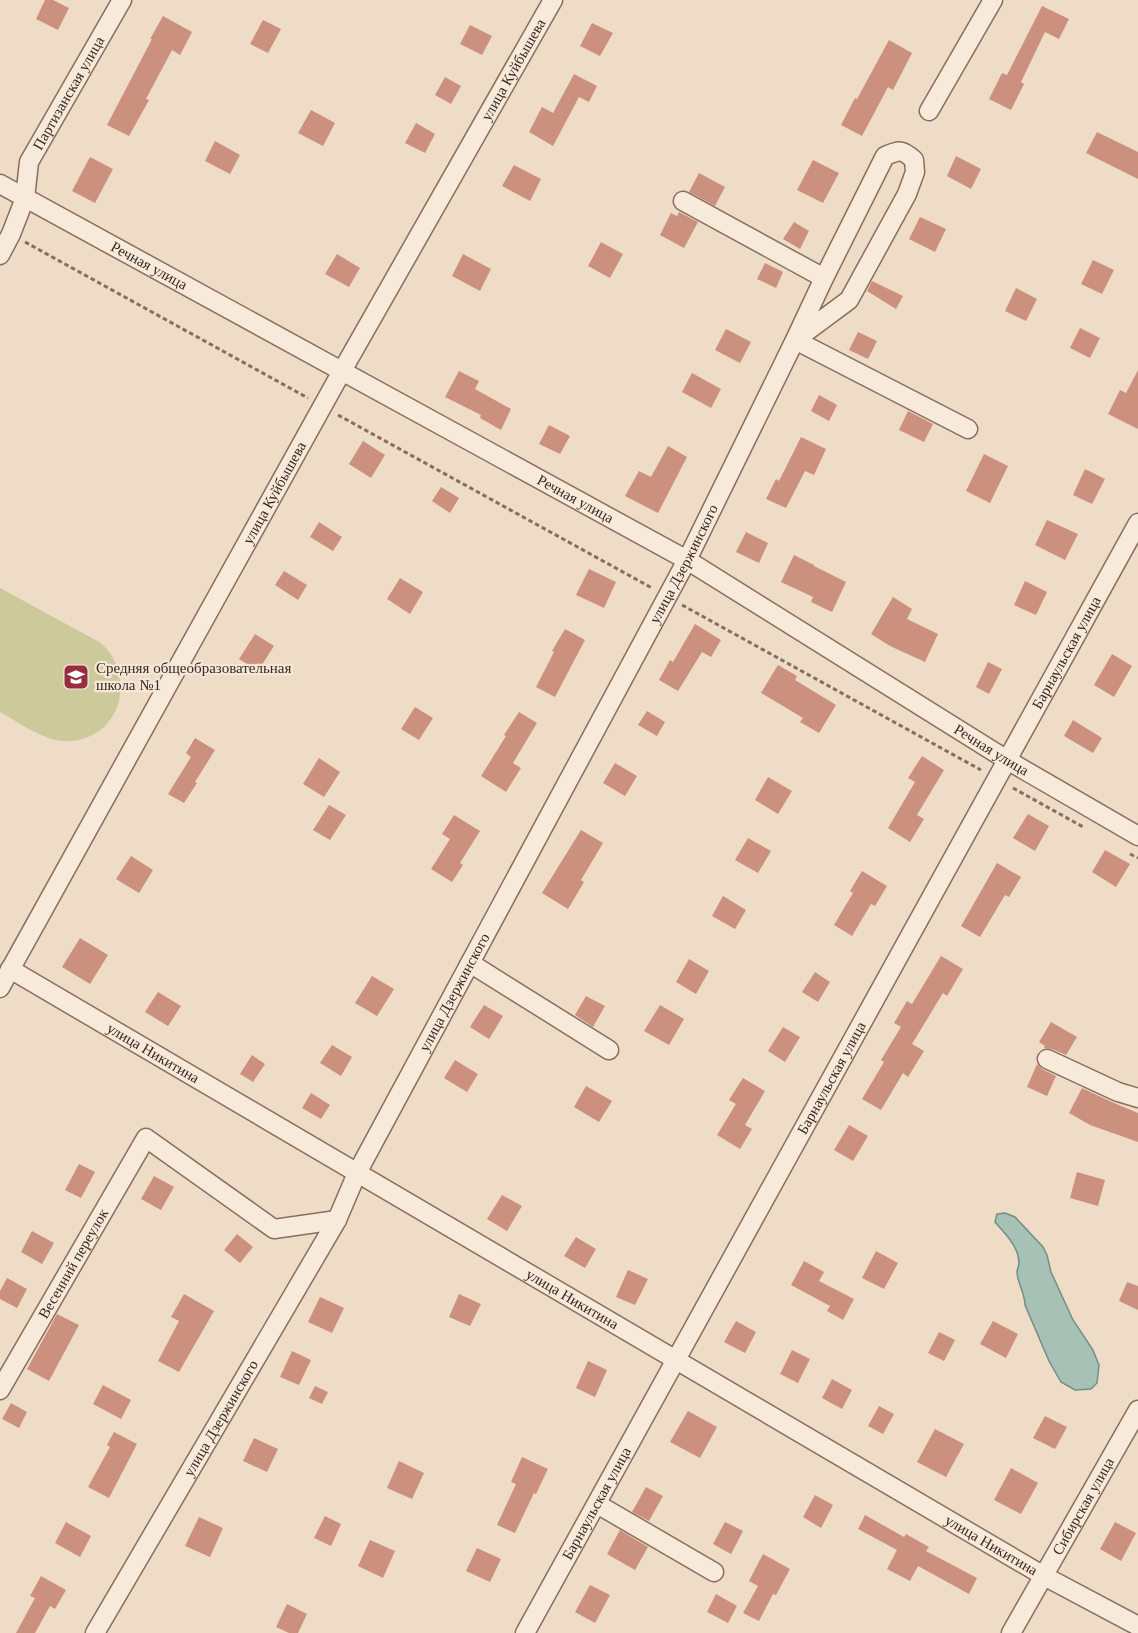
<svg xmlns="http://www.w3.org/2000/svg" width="1138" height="1633" viewBox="0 0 1138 1633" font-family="'Times New Roman',serif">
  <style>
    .green { fill: #ccc99b }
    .water { fill: #a8c1b6; stroke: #6f9082; stroke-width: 1.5 }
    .building { fill: #cb917e }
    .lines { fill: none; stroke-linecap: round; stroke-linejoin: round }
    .minor-casing { stroke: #896d5d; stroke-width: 21 }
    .path { stroke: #896d5d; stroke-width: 3; stroke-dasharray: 4.5 3; stroke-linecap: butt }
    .minor { stroke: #f8eada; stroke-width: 18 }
    .labels { text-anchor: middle; stroke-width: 4.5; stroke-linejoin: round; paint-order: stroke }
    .street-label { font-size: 15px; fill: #3a2820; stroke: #f5e7d7 }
    .poi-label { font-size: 15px; fill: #3a2820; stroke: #f5e7d7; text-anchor: start }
  </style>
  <rect width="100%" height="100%" fill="#eedcc7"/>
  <path class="green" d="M0 588 101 643C140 679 118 744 63 741 43 740 18 722 0 712Z"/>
  <path class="water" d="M1005 1213 1015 1217 1043 1247 1047 1255 1051 1272 1073 1320 1093 1350 1099 1365 1097 1383 1091 1389 1075 1390 1061 1382 1049 1361 1025 1305C1025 1293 1017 1282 1017 1272 1017 1269 1019 1266 1019 1263 1019 1246 1004 1233 995 1222L997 1214Z"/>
  <path class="building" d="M45 0H53L69 8 58 30 36 19Z
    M1042 6 1069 19 1059 39 1045 32 1021 82 1024 84 1011 110 989 99 1002 73 1007 75Z
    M163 16 192 32 180 55 172 50 146 99 149 100 129 136 107 125 152 39H150Z
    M263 20 281 29 268 53 250 44Z
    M592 23 613 33 600 56 580 46Z
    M470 25 492 36 482 55 460 44Z
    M889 40 912 53 893 90 888 87 862 136 841 125 855 98 857 99Z
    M574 74 597 86 589 102 579 97 553 146 529 132 542 107 553 113Z
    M445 77 461 86 451 104 435 95Z
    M311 110 335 123 323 146 298 133Z
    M416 123 435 134 425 153 405 143Z
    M1097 132 1138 152V179L1086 153Z
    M215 141 240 155 230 174 205 161Z
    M956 156 981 169 971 189 947 176Z
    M90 157 113 169 95 203 72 191Z
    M813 160 839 173 823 203 797 190Z
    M514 165 541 179 530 201 502 186Z
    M699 173 725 187 715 206 689 192Z
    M679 212 698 222 684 248 660 235 671 213 677 216Z
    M920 217 946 229 935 252 909 239Z
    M794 222 809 231 800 249 783 239Z
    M601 242 623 254 610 278 588 266Z
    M337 254 360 268 349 287 325 274Z
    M463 254 491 269 480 291 452 276Z
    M1093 260 1114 270 1102 294 1081 284Z
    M765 263 783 272 776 288 757 279Z
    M872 281 903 296 896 309 867 291Z
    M1016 288 1037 299 1026 321 1005 311Z
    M1080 328 1100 338 1090 358 1070 348Z
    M726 329 751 342 740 363 715 350Z
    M858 332 877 341 868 359 849 350Z
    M1138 370V429L1108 414 1120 390 1126 393Z
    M459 371 479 381 475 389 511 409 501 430 480 418 481 415 445 397Z
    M692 373 721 389 711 408 682 392Z
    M819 395 837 405 829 421 811 411Z
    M908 411 933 424 924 442 899 430Z
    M549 425 570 436 560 454 539 444Z
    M801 437 826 449 814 475 805 471 786 508 766 499 776 479 779 481Z
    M363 441 385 455 371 478 349 464Z
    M668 446 687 457 658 513 625 496 639 471 651 477Z
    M984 454 1008 466 990 503 966 491Z
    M1085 469 1105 479 1092 504 1073 495Z
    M441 487 459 498 450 513 432 501Z
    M1047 520 1078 534 1065 560 1035 545Z
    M319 522 342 537 333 551 310 537Z
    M746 532 768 543 759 563 736 552Z
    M794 555 814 565V566L846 582 832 612 811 602 813 597 781 582Z
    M589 569 616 582 604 608 576 595Z
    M284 571 307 585 298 600 275 585Z
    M400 578 423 592 410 614 387 599Z
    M1025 581 1047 592 1036 615 1014 605Z
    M893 597 912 609 907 619 938 634 925 662 890 646 871 634Z
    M695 624 721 640 711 657 702 652 678 691 659 680 670 660 673 662Z
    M565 629 585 640 555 697 536 687 554 652 552 651Z
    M255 634 274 646 258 671 239 659Z
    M1112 654 1132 666 1114 697 1094 685Z
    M988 662 1002 669 989 694 976 687Z
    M778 665 797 676 795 680 836 705 819 733 800 722 803 718 761 693Z
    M415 707 433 718 419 740 401 729Z
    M647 711 665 722 657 736 638 725Z
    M519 712 537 723 513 763 521 768 506 792 481 776 506 736 504 735Z
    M1073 720 1102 738 1093 753 1064 736Z
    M195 738 215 750 195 782 197 783 184 803 168 794 191 757 186 753Z
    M922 756 944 770 917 815 924 819 910 842 888 828 915 782 908 778Z
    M319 758 340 772 324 797 303 784Z
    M615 763 637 776 625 796 603 783Z
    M768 777 792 791 778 814 755 800Z
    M329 805 346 815 330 840 313 830Z
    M1028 814 1049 826 1035 851 1013 838Z
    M454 815 480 831 460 863 463 865 452 882 431 869 450 839 442 834Z
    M581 830 603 843 581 880 584 882 568 909 542 893Z
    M748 838 771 851 758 873 735 860Z
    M1105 850 1130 864 1116 887 1092 872Z
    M131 856 153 870 139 893 116 879Z
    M997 863 1021 877 1009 897 1005 895 980 937 961 926Z
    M862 871 887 886 875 906 871 904 852 936 834 925 853 893 850 891Z
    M723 896 746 910 735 929 712 916Z
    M80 938 108 955 90 984 62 967Z
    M941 956 963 969 947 996 943 993 912 1044 924 1051 908 1077 903 1073 881 1110 862 1099 884 1062 881 1060 901 1027 894 1023 907 1001 912 1004Z
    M689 959 709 971 696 994 676 982Z
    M815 972 830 982 818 1002 802 992Z
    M372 976 394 989 377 1016 355 1003Z
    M158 992 181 1006 168 1026 145 1012Z
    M586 996 605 1006 593 1027 575 1015Z
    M484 1005 503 1016 489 1039 470 1027Z
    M660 1005 684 1019 669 1045 644 1031Z
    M1051 1022 1077 1037 1066 1055 1052 1049 1044 1048 1045 1046 1039 1042Z
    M783 1027 800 1037 785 1062 768 1051Z
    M332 1045 352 1057 341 1076 320 1063Z
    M252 1055 265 1064 253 1082 240 1074Z
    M455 1060 478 1074 467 1092 444 1078Z
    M1037 1064 1042 1069 1056 1076 1047 1096 1027 1087Z
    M743 1078 765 1091 745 1125 752 1129 740 1149 717 1135 736 1104 729 1100Z
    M586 1086 612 1101 599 1122 574 1107Z
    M1082 1088 1114 1103 1138 1113V1142L1090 1125 1069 1113Z
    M311 1093 330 1105 321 1119 302 1108Z
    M849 1125 868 1136 853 1161 834 1150Z
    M79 1164 95 1172 81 1198 65 1190Z
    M1077 1172 1105 1180 1098 1206 1070 1198Z
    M154 1176 174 1187 161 1210 141 1199Z
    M502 1195 522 1206 507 1231 487 1219Z
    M32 1231 54 1243 42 1264 21 1252Z
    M237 1234 253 1247 240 1263 224 1250Z
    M576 1237 596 1249 585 1268 564 1256Z
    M876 1251 898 1263 884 1289 862 1278Z
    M804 1261 824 1272 819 1281 854 1299 843 1320 827 1311 830 1306 791 1285Z
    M628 1270 648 1279 635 1305 616 1297Z
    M7 1278 27 1289 17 1308 0 1299V1291Z
    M1127 1282 1138 1286V1310L1119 1301Z
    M184 1294 214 1311 179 1372 158 1361 179 1321 171 1317Z
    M459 1294 481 1304 470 1326 449 1317Z
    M320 1297 344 1308 332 1333 308 1322Z
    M57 1314 79 1325 49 1381 27 1369Z
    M736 1321 756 1332 745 1353 724 1342Z
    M993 1321 1018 1334 1006 1358 980 1344Z
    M939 1332 955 1340 944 1361 928 1353Z
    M792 1350 810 1359 798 1383 780 1374Z
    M292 1351 311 1360 299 1385 280 1377Z
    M588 1361 607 1370 595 1397 576 1388Z
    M832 1379 852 1390 842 1409 822 1398Z
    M103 1385 131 1400 121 1419 93 1404Z
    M315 1386 328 1392 322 1404 309 1398Z
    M11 1403 27 1412 19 1428 2 1419Z
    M879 1406 894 1414 883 1434 868 1426Z
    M688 1411 717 1427 700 1458 670 1442Z
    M1045 1416 1067 1427 1055 1449 1033 1438Z
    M935 1429 964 1444 946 1477 917 1462Z
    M114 1432 137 1444 109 1498 88 1487 110 1447 107 1445Z
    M254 1438 278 1449 267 1472 243 1461Z
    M522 1457 548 1469 536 1494 534 1493 515 1533 497 1525 516 1484 511 1482Z
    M399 1461 424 1473 412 1499 387 1488Z
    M1011 1468 1038 1483 1021 1514 994 1500Z
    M646 1487 663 1496 649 1521 632 1512Z
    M815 1495 833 1505 821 1528 803 1517Z
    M865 1515 904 1537 906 1534 929 1547 926 1551 977 1578 969 1594 918 1566 910 1581 887 1569 897 1550 858 1529Z
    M325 1516 341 1524 331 1546 314 1538Z
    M199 1517 223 1528 210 1557 185 1546Z
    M66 1522 91 1536 80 1557 55 1543Z
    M725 1522 743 1531 731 1554 713 1544Z
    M1115 1522 1136 1533 1121 1561 1100 1549Z
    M620 1530 648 1547 635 1570 607 1554Z
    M370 1540 395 1551 383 1578 358 1566Z
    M477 1548 501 1559 490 1582 466 1571Z
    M763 1554 790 1569 776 1595 773 1594 759 1621 743 1613 758 1586 749 1581Z
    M41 1576 66 1590 55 1609 50 1606 35 1633H16L35 1598 30 1596Z
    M590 1585 610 1595 595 1623 575 1612Z
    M716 1594 737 1606 728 1623 707 1612Z
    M287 1604 307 1614 298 1633H289L276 1627Z"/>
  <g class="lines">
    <g class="minor-casing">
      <g id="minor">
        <path d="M929 111 993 0"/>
        <path id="s1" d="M0 184 687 560 1007 760 1138 836"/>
        <path d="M683 201 824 278"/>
        <path id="s2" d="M0 255 11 234 25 198 29 162 122 0"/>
        <path d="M470 963 609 1050"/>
        <path id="s3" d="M10 969 1044 1576 1138 1626"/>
        <path id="s4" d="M0 988 342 371 553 0"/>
        <path d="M1047 1059 1118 1092 1138 1098"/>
        <path id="s5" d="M0 1390 146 1138 274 1229 337 1220"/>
        <path d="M597 1504 714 1572"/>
        <path id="s6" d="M95 1633 337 1220 357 1173 687 560 795 340 824 278 885 156C900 150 902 149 914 160L915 172 907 194 849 300 795 340 968 429"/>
        <path id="s7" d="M525 1633 1138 523"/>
        <path id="s8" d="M1011 1633 1138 1410"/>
      </g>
    </g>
    <path class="path" d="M25 242 308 398
      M338 415 652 588
      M682 605 981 770
      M1013 788 1085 828
      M1130 854 1138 858"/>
    <use href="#minor" class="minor"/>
  </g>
  <defs>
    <g id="school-square" transform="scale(1.35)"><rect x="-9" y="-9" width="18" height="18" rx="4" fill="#972e40" stroke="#f5e7d7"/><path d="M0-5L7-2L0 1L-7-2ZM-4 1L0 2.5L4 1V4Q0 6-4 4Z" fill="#fff"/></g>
  </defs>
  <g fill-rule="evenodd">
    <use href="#school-square" x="76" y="677"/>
  </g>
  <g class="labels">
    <g class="street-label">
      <text dy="5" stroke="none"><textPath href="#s4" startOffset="1052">улица Куйбышева</textPath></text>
      <text dy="5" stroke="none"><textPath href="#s2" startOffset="178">Партизанская улица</textPath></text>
      <text dy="5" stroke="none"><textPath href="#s1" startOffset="170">Речная улица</textPath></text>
      <text dy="5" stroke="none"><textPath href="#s4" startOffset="566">улица Куйбышева</textPath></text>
      <text dy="5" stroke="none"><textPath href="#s1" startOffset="656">Речная улица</textPath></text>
      <text dy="5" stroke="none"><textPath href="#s6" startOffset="1221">улица Дзержинского</textPath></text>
      <text dy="5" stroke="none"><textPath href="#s7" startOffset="1120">Барнаульская улица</textPath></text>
      <text dy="5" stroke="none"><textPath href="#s1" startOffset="1142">Речная улица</textPath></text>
      <text dy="5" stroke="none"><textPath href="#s6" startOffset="735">улица Дзержинского</textPath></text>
      <text dy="5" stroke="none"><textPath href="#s3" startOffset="166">улица Никитина</textPath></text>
      <text dy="5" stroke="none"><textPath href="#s7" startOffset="634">Барнаульская улица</textPath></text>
      <text dy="5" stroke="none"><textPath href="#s5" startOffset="146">Весенний переулок</textPath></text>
      <text dy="5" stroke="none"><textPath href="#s3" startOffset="652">улица Никитина</textPath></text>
      <text dy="5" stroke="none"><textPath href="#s6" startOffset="249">улица Дзержинского</textPath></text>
      <text dy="5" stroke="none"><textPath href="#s7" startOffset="148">Барнаульская улица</textPath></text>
      <text dy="5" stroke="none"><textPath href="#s8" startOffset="146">Сибирская улица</textPath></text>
      <text dy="5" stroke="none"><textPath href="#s3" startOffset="1138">улица Никитина</textPath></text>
    </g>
    <g class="poi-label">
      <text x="96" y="673">Средняя общеобразовательная<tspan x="96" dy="17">школа №1</tspan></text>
    </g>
  </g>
</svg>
